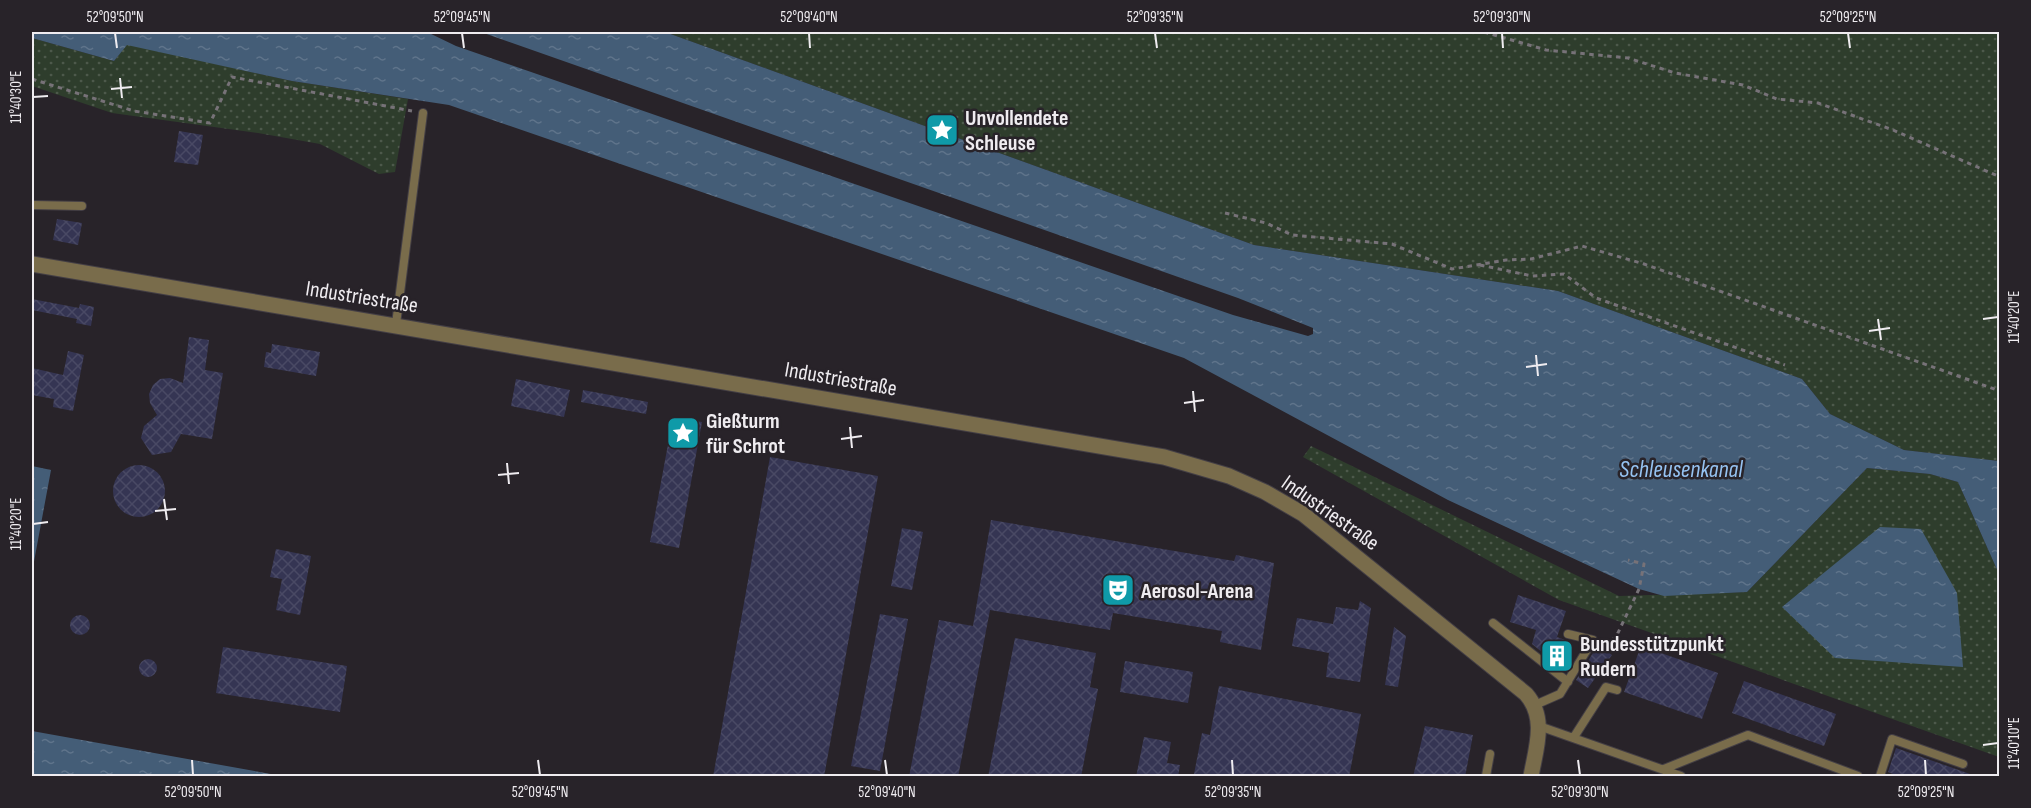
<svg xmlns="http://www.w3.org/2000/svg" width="2031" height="808" viewBox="0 0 2031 808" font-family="'Sofia Sans Condensed',sans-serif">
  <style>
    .grass { fill: url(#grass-dots) }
    .water { fill: url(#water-ripples) }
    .building { fill: url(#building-cross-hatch) }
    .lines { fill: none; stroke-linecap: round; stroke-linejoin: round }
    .lane-casing { stroke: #443f45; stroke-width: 10 }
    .street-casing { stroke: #443f45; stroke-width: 17 }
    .path { stroke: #777278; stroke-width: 3; stroke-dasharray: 4.5 4.5; stroke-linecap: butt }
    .lane { stroke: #796c4b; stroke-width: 8 }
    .street { stroke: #796c4b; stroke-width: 15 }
    .ticks { fill: none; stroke: #efecf0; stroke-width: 2 }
    .labels { text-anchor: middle; stroke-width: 5; stroke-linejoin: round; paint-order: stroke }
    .poi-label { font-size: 22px; font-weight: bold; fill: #efecf0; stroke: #282329; text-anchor: start }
    .street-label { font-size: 22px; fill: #efecf0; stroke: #282329 }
    .water-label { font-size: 24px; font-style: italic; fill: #96c3f2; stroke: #282329 }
    .neatline { fill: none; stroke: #efecf0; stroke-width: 2 }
    .ticks-label { font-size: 15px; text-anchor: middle; fill: #efecf0 }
  </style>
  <defs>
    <pattern id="grass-dots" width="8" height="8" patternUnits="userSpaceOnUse" patternTransform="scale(1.5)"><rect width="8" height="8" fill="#2e3d2c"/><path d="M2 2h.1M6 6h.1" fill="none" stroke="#4d594b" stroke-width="1.8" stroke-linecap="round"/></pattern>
    <pattern id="water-ripples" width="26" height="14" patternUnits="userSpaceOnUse" patternTransform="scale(1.5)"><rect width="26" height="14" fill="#445d77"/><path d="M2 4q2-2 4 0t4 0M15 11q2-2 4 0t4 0" fill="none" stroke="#5f748b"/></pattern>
    <pattern id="building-cross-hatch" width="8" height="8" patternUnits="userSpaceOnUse" patternTransform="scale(1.5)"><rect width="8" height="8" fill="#353553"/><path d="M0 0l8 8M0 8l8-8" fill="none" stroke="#494964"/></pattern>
  </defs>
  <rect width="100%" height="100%" fill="#282329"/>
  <path class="grass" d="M665 32H1999V461L1904 450 1830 414 1802 379 1558 291 1254 245Z
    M32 38 114 61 127 44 292 81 408 99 395 172 379 174 320 144 258 133 112 113 32 86Z
    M1311 446 1619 596 1747 592 1867 468 1930 474 1958 482 1999 574V757L1559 600 1303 457Z"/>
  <path class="water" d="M32 32H427L456 46 1233 315 1308 336 1313 334V328L1238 298 481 32H665L1254 245 1558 291 1802 379 1830 414 1904 450 1999 461V574L1958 482 1930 474 1867 468 1747 592 1664 596 1639 589 1448 500 1184 358 449 105 292 81 127 45 114 61 32 38Z
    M32 466 51 470 33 567H32Z
    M1880 527 1921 529 1957 593 1963 667 1835 658 1782 607Z
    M32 731 282 776H32Z"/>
  <path class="building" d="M179 131 203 135 198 165 174 162Z
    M57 219 82 223 78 245 53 240Z
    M32 299 79 308 80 304 94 307 91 326 76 323 77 319 32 310Z
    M189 337 209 340 205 370 223 373 212 439 181 434 171 452 152 455 141 438 144 426 157 415 150 403 149 394 153 385 160 379 170 378 183 383Z
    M272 344 320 352 316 376 264 367 266 352 271 353Z
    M68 351 84 355 73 411 53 407 54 399 32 395V368L63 375Z
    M516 379 570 390 564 417 511 406Z
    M583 390 648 402 646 414 581 402Z
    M673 417 702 422 679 548 650 542Z
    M770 457 878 476 824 777H713Z
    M113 491a26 26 0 1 1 52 0a26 26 0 1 1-52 0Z
    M991 520 1234 561 1236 555 1274 563 1261 650 1220 642 1222 631 1113 613 1110 630 990 610 958 777H909L939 620 973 626Z
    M902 528 923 532 912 590 891 586Z
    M276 549 311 556 300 615 276 610 282 579 270 577Z
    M1518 595 1566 611 1557 637 1570 642 1563 669 1532 644 1536 630 1510 622Z
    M1360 601 1371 608 1360 682 1326 677 1329 653 1292 646 1297 618 1333 624 1336 607 1358 610Z
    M880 614 908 619 880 771 851 766Z
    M70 625a10 10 0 1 1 20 0a10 10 0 1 1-20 0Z
    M1394 627 1406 636 1398 687 1385 685Z
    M1015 638 1096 653 1090 687 1098 689 1081 777H988Z
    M1598 645 1612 655 1588 688 1576 680Z
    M1641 646 1718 673 1702 719 1624 692Z
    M223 647 347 666 340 712 216 693Z
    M139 668a9 9 0 1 1 18 0a9 9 0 1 1-18 0Z
    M1125 661 1193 672 1188 703 1120 692Z
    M1744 681 1836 714 1824 746 1732 713Z
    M1219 686 1361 714 1349 777H1207L1194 774 1202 733 1210 735Z
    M1425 726 1473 735 1465 777H1413Z
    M1144 737 1171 742 1167 763 1180 765 1178 777H1136Z
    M1896 748 1973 775V777H1900L1888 772Z"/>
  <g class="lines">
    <g class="lane-casing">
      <path id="lane" d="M32 205 82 206
        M396 324 423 113
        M1493 623 1568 682
        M1535 705 1560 694 1593 640 1568 634
        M1539 726 1681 776
        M1574 737 1606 687 1617 690
        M1664 769 1748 735 1858 776
        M1486 776 1490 754
        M1880 776 1892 739 1963 764"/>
    </g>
    <g class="street-casing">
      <path id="street" d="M32 264 1164 457 1229 476 1265 492 1303 514 1526 694C1547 718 1536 748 1531 776"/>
    </g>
    <path class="path" d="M1484 32 1546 50 1628 58 1675 73 1743 85 1777 99 1818 103 1893 130 2000 177
      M32 79 134 111 210 123 232 77 412 111
      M1225 213 1266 223 1292 235 1392 244 1452 269 1506 260 1531 259 1582 246 1644 264 2000 391
      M1480 265 1532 276 1564 274 1596 298 1785 365
      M1603 640 1615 639 1639 589 1644 564 1628 560"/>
    <use href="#lane" class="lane"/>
    <use href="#street" class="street"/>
  </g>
  <path class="ticks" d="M115 33 117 48M462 33 464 48M809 33 810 48M1155 33 1157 48M1502 33 1503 48M1848 33 1850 48M120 78 122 98M111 89 132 87M33 97 48 96M1878 319 1881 340M1983 319 1998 317M1869 331 1890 328M1536 355 1538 376M1526 367 1547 364M1193 391 1195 412M1184 403 1204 400M850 427 852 448M841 439 862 436M507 463 509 484M498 475 519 473M164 499 167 520M155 511 176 509M33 524 48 522M1983 745 1998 743M192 760 193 775M538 760 540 775M885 760 887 775M1232 760 1233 775M1578 760 1580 775M1925 760 1926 775"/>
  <defs>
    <g id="sight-square" transform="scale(1.725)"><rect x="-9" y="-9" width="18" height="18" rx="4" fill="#0f9aa8" stroke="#282329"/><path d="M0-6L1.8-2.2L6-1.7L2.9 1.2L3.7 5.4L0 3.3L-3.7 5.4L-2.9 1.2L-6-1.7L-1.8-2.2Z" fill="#fff"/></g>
    <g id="theatre-square" transform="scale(1.725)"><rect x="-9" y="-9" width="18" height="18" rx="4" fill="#0f9aa8" stroke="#282329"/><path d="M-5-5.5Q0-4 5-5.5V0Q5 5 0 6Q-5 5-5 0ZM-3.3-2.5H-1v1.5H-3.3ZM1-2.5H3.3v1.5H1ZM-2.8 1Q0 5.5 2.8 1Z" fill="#fff"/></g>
    <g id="building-square" transform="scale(1.725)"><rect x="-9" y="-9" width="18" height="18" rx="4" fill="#0f9aa8" stroke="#282329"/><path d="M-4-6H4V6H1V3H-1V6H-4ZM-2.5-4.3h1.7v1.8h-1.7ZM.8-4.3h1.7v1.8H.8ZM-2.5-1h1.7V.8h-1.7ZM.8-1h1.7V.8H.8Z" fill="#fff"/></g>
  </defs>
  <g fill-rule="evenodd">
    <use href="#sight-square" x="942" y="130"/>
    <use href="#sight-square" x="683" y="433"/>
    <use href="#theatre-square" x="1118" y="590"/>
    <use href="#building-square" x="1557" y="656"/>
  </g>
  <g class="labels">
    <g class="poi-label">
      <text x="965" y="125">Unvollendete<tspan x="965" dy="25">Schleuse</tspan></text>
      <text x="706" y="428">Gießturm<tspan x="706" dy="25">für Schrot</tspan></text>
      <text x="1141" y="598">Aerosol-Arena</text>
      <text x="1580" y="651">Bundesstützpunkt<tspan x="1580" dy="25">Rudern</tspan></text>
    </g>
    <g class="street-label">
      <text transform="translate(362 296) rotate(9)" y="8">Industriestraße</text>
      <text transform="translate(841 378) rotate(10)" y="8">Industriestraße</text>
      <text transform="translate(1331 512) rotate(35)" y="8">Industriestraße</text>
    </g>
    <g class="water-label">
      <text x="1681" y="477">Schleusenkanal</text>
    </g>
  </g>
  <rect width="2031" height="808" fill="none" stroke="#282329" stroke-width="66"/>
  <rect x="33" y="33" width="1965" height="742" class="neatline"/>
  <g class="ticks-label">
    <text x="115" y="22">52°09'50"N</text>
    <text x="462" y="22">52°09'45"N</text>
    <text x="809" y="22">52°09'40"N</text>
    <text x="1155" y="22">52°09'35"N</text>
    <text x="1502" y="22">52°09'30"N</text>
    <text x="1848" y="22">52°09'25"N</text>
    <text transform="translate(16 97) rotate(-90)" y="5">11°40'30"E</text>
    <text transform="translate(2014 317) rotate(-90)" y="5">11°40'20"E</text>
    <text transform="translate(16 524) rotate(-90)" y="5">11°40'20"E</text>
    <text transform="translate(2014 743) rotate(-90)" y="5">11°40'10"E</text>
    <text x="193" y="797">52°09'50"N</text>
    <text x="540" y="797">52°09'45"N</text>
    <text x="887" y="797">52°09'40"N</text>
    <text x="1233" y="797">52°09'35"N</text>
    <text x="1580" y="797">52°09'30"N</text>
    <text x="1926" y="797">52°09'25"N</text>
  </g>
</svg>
